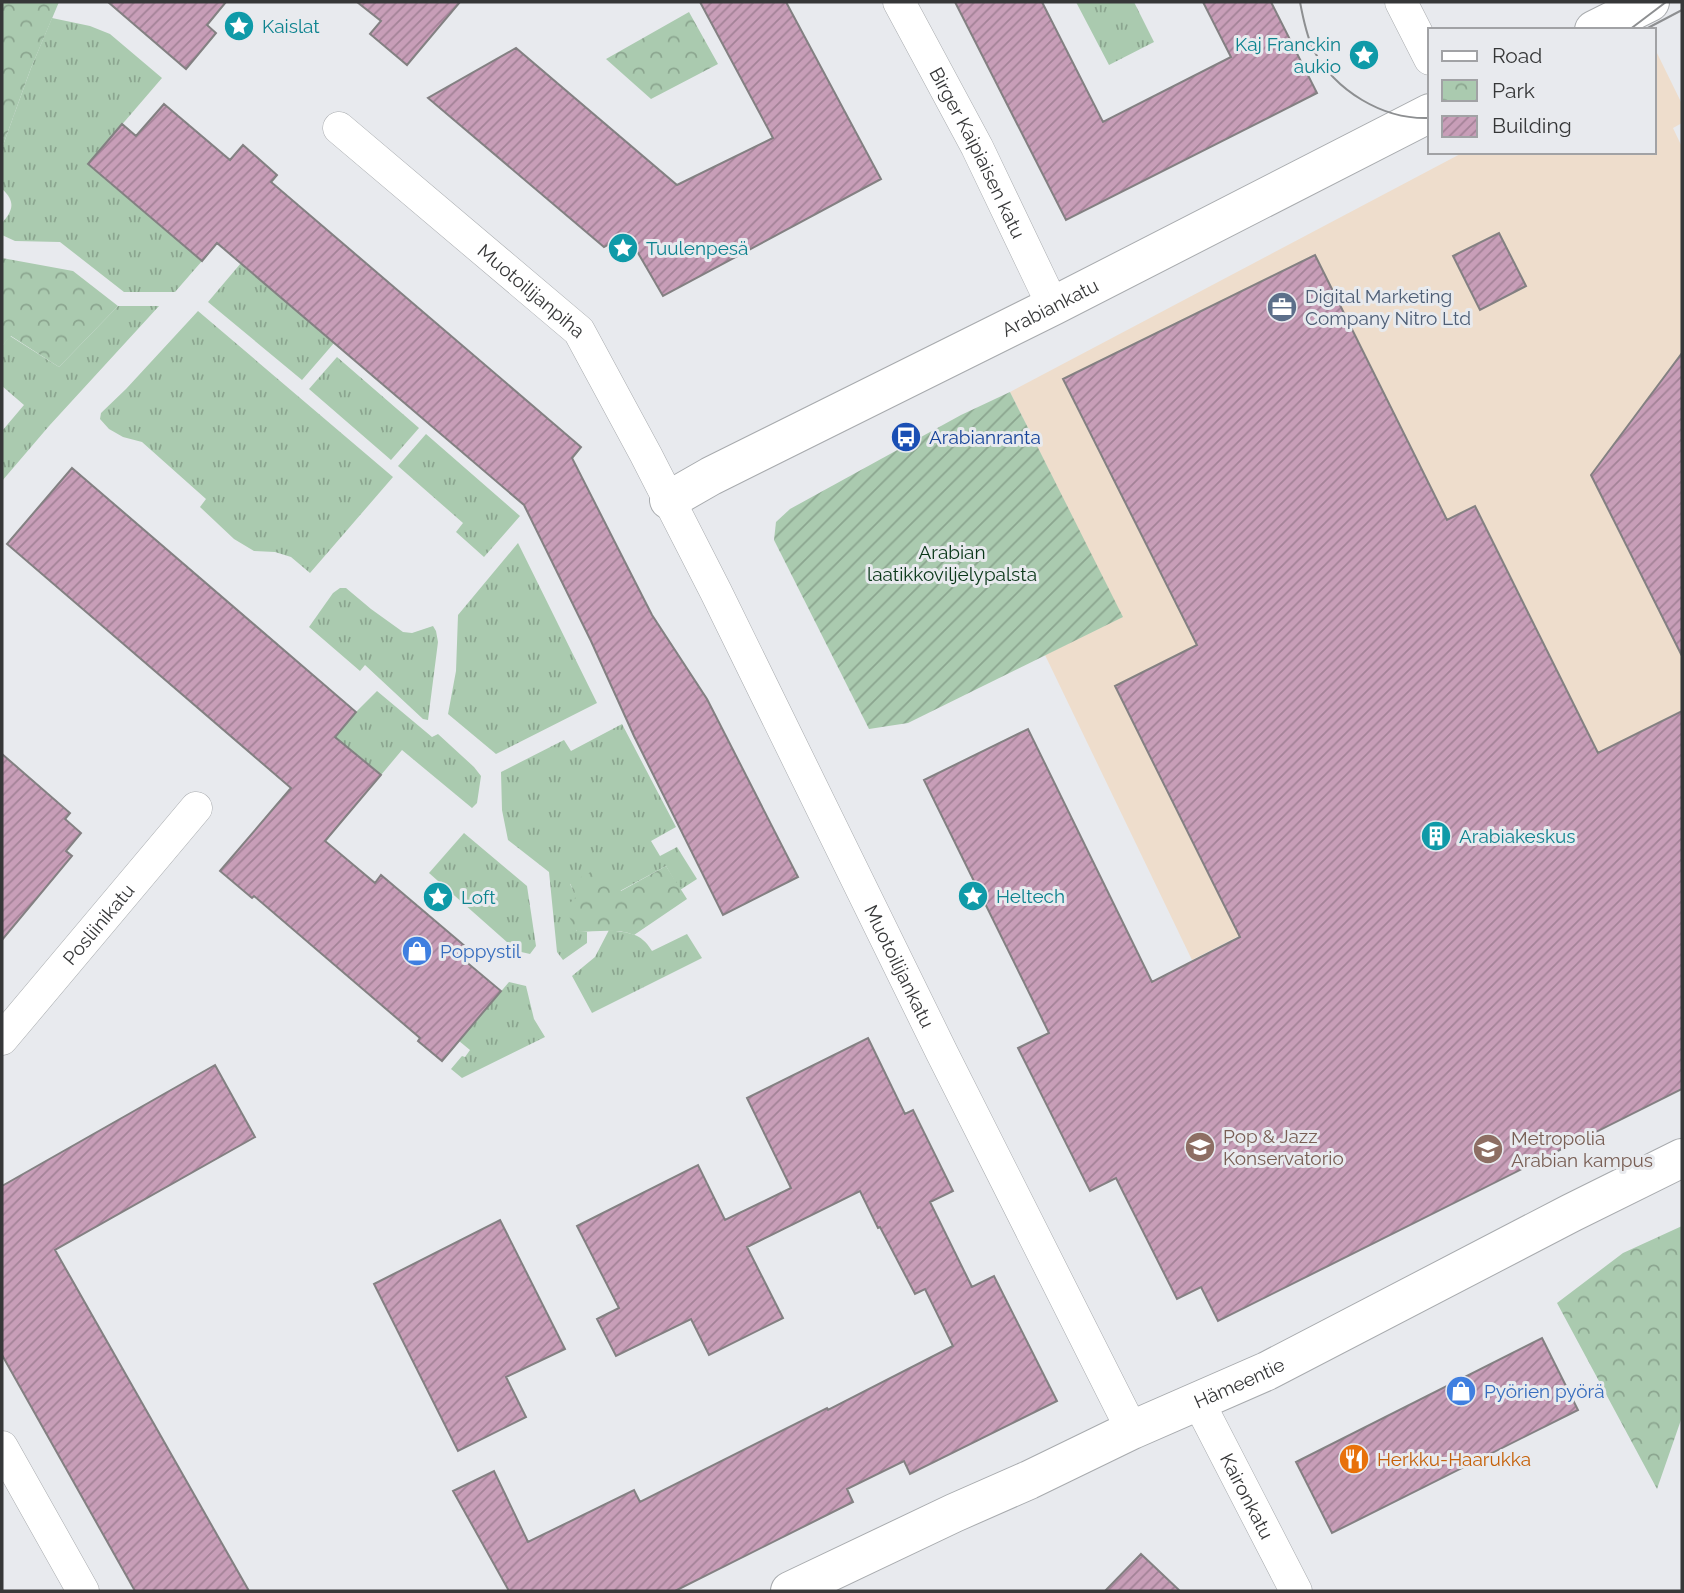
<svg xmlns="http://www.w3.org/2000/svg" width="1684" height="1593" viewBox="0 0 1684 1593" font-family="Raleway,sans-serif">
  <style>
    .commercial { fill: #edc }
    .grass { fill: url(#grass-tufts) }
    .park { fill: url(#park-crowns) }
    .garden { fill: url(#garden-furrows) }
    .building { fill: url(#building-hatch); stroke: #838082; stroke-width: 2 }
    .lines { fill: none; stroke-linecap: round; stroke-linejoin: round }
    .minor-casing { stroke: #a8abae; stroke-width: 33 }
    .tertiary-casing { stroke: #a8abae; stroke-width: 40 }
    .secondary-casing { stroke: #a8abae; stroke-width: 40 }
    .minor { stroke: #fff; stroke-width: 32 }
    .tertiary { stroke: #fff; stroke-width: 38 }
    .secondary { stroke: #fff; stroke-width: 38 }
    .tram { stroke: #8d8f91; stroke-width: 2 }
    .labels { text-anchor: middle; stroke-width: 6; stroke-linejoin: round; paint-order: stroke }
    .culture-label { font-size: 19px; fill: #0d838f; stroke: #e8eaee; text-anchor: start }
    .street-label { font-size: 19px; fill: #363738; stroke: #e8eaee }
    .service-label { font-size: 19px; fill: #4e5e75; stroke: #e8eaee; text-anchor: start }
    .transit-label { font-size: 19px; fill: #164399; stroke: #e8eaee; text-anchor: start }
    .park-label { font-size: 19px; fill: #093618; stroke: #e8eaee }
    .shop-label { font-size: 19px; fill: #366cbe; stroke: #e8eaee; text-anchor: start }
    .education-label { font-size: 19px; fill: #785e54; stroke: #e8eaee; text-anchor: start }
    .food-label { font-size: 19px; fill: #c56008; stroke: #e8eaee; text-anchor: start }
  </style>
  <defs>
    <pattern id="grass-tufts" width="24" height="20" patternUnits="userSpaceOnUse" patternTransform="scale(1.75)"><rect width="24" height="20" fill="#aacaaf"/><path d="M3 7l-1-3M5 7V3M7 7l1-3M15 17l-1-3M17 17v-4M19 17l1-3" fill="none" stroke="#8ba58f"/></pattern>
    <pattern id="park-crowns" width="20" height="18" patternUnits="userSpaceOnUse" patternTransform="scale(1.75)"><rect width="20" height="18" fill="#aacaaf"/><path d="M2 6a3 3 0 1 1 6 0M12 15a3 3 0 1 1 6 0" fill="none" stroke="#8ba58f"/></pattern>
    <pattern id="garden-furrows" width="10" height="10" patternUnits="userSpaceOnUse" patternTransform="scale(1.75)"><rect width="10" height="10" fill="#aacaaf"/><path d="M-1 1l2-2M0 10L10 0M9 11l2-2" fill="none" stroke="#8ba58f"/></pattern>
    <pattern id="building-hatch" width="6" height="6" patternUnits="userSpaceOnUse" patternTransform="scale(1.75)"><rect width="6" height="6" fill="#c89eb8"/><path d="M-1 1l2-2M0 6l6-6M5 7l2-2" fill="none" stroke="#a38297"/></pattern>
  </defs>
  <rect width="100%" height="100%" fill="#e8eaee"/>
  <path class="commercial" d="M1656 51 1682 104V123L1673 128 1682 147V1089L1391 1234 1241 935 1192 960 1045 655 1122 617 1010 392 1464 152H1654V52Z"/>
  <path class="grass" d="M1076 2H1134L1154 42 1109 65Z
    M52 18 90 26 110 34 162 78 88 164 202 261 175 292H124L60 242 15 241 2 235V223C13 211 16 201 2 189V148L31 68Z
    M241 263 334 343 302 380 208 302Z
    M118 306H159L49 426 2 481V431L24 405 2 386V346L10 336 59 367Z
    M198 311 393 477 310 573 291 557 275 552 254 551 234 539 200 507 206 499 142 442 123 437 109 429 100 419 101 413 126 389Z
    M337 357 419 428 391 460 309 389Z
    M426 434 520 516 484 557 456 532 463 523 398 466Z
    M518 543 597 703 496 754 448 714 456 671 458 615Z
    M340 588H346L371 609 403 632 412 633 433 626 436 631 438 642 428 720 423 719 365 665 360 671 309 627 333 593Z
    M377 691 432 737 438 734 474 767 481 776 477 803 472 808 402 750 381 775 335 737 356 712Z
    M622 724 676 827 651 841 660 856 677 847 697 879 680 890 666 866 620 891 570 884 577 898 576 931 587 932V943L563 960 557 952 549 872 508 840 502 810 501 772 564 740 571 751Z
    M464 833 527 886 536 946 530 954 517 951 429 873Z
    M609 930C628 933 641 932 652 951L687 934 702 958 592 1013 572 976 595 957Z
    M509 982 526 986 534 1019 545 1037 462 1078 451 1069 462 1056 465 1057 470 1050 459 1041Z"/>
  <path class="park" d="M2 2H59L31 68 2 148Z
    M689 12 718 64 651 99 606 59Z
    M2 258 73 271 118 306 59 367 11 336 2 346Z
    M604 865 621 891 666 866 687 899 634 935C616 928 596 932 577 932L564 907 576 898 570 883Z
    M1682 1226V1417L1657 1489 1557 1303 1623 1253Z"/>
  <path class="garden" d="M1010 392 1123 617 908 723 869 729 774 540 776 522 790 509 961 415Z"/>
  <path class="building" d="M108 2H226L207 25 216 33 186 69Z
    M357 2H460L407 65 370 34 381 21Z
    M700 2H786L881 179 663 296 627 234 604 247 428 98 516 48 677 185 773 138Z
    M955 2H1042L1103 122 1231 57 1203 2H1271L1317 93 1066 220Z
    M164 104 230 160 243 145 277 175 271 182 581 447 572 458 652 615 707 699 798 877 723 915 634 736 591 641 524 505 217 243 202 261 88 164 122 124 136 136Z
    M1499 233 1526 286 1480 310 1453 256Z
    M1315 255 1447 520 1475 506 1598 753 1682 711V1089L1218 1321 1201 1287 1177 1299 1116 1178 1090 1191 1018 1048 1049 1033 924 780 1028 729 1152 982 1240 937 1115 686 1197 645 1063 379Z
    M1682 353V656L1591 475Z
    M72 468 356 712 335 737 381 775 325 841 375 883 381 875 466 947 458 955 501 991 442 1061 418 1041 420 1038 254 896 252 898 220 871 291 788 7 544Z
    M2 754 70 813 65 819 81 833 66 851 72 856 2 940Z
    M868 1038 905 1114 913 1110 953 1191 930 1202 972 1287 994 1276 1057 1401 910 1474 904 1461 847 1489 853 1502 675 1591H509L453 1491 494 1471 528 1542 634 1490 640 1502 827 1408 828 1410 953 1346 925 1289 915 1294 880 1227 878 1228 860 1191 747 1247 783 1318 709 1355 691 1319 616 1356 597 1319 619 1308 577 1226 698 1165 725 1220 791 1188 747 1098Z
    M215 1065 255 1137 55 1250 249 1591H135L2 1355V1186Z
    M500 1220 565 1349 506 1377 526 1417 458 1451 374 1284Z
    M1542 1338 1578 1410 1332 1533 1296 1462Z
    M1141 1554 1180 1591H1105Z"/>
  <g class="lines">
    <g class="minor-casing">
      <g id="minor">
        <path id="s1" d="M899 2 977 147 1053 306"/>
        <path d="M1401 2 1430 59"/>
        <path id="s2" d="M339 128 579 331 646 455 716 592 942 1053 1132 1430"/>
        <path id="s3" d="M2 1039 196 808"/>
        <path id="s4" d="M1198 1401 1296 1591"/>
        <path d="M2 1447 83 1591"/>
      </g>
    </g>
    <g class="tertiary-casing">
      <g id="tertiary">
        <path d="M1594 30 1650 2"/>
        <path id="s5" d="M669 500 711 476 1053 306 1430 113"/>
      </g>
    </g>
    <g class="secondary-casing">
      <g id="secondary">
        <path id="s6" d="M790 1591 954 1513 1029 1480 1132 1430 1267 1371 1571 1213 1682 1158"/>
      </g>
    </g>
    <use href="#minor" class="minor"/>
    <use href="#tertiary" class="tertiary"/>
    <use href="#secondary" class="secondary"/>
    <path class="tram" d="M1300 2C1303 18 1306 34 1313 49 1335 91 1383 120 1430 118
      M1629 30 1666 2
      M1644 30 1682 10"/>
  </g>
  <defs>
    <g id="sight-disc" transform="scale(1.575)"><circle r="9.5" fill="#0f9aa8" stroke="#e8eaee"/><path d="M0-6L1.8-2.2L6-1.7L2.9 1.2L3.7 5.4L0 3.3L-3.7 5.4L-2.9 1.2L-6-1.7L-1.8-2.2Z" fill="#fff"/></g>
    <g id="office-disc" transform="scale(1.575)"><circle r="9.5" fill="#5c6f8a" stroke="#e8eaee"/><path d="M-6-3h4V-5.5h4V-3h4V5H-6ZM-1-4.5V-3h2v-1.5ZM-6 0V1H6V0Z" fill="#fff"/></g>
    <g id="bus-disc" transform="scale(1.575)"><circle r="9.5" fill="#1a4fb4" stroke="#e8eaee"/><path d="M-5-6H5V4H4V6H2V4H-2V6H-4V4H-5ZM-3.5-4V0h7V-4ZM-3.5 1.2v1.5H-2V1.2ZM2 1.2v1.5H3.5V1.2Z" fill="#fff"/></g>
    <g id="building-disc" transform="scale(1.575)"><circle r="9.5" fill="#0f9aa8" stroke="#e8eaee"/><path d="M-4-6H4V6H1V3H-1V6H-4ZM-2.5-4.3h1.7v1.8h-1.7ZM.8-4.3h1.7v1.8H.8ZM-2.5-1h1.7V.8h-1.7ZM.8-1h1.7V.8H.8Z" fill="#fff"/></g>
    <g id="shop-disc" transform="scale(1.575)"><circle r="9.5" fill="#3f7fe0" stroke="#e8eaee"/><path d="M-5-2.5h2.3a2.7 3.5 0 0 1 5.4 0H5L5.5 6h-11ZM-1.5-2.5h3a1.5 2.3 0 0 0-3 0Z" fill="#fff"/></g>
    <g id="school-disc" transform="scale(1.575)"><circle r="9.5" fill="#8d6e63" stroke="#e8eaee"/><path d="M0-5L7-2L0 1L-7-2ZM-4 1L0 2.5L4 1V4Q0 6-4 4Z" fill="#fff"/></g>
    <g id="university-disc" transform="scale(1.575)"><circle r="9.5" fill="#8d6e63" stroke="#e8eaee"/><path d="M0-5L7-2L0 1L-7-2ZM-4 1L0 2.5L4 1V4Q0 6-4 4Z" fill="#fff"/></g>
    <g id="restaurant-disc" transform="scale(1.575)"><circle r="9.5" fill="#e8710a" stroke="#e8eaee"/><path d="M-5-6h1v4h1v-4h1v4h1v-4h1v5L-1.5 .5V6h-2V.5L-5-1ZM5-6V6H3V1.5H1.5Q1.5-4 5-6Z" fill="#fff"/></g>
  </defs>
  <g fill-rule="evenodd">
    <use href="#sight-disc" x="239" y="26"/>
    <use href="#sight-disc" x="1364" y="55"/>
    <use href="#sight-disc" x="623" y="248"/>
    <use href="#office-disc" x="1282" y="307"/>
    <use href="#bus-disc" x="906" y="437"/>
    <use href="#building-disc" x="1436" y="836"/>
    <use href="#sight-disc" x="973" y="896"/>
    <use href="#sight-disc" x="438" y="897"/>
    <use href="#shop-disc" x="417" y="951"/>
    <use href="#school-disc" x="1200" y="1147"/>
    <use href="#university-disc" x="1488" y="1149"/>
    <use href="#shop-disc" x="1461" y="1391"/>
    <use href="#restaurant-disc" x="1354" y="1459"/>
  </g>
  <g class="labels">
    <g class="culture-label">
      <text x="262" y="33">Kaislat</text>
      <text x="1341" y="51" text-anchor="end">Kaj Franckin<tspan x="1341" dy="22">aukio</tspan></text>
      <text x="646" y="255">Tuulenpesä</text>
      <text x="1459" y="843">Arabiakeskus</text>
      <text x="996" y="903">Heltech</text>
      <text x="461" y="904">Loft</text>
    </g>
    <g class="street-label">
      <text dy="7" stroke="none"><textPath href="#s1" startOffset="170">Birger Kaipiaisen katu</textPath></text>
      <text dy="7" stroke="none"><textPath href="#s2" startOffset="252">Muotoilijanpiha</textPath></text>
      <text dy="7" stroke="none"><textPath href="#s5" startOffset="427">Arabiankatu</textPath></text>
      <text dy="7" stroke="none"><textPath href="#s3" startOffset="150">Posliinikatu</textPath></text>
      <text dy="7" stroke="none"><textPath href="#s2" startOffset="1026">Muotoilijankatu</textPath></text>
      <text dy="7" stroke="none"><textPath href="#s6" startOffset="495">Hämeentie</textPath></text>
      <text dy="7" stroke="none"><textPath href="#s4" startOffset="107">Kaironkatu</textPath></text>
    </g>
    <g class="service-label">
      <text x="1305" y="303">Digital Marketing<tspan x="1305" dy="22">Company Nitro Ltd</tspan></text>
    </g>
    <g class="transit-label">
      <text x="929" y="444">Arabianranta</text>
    </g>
    <g class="park-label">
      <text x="952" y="559">Arabian<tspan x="952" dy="22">laatikkoviljelypalsta</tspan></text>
    </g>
    <g class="shop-label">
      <text x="440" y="958">Poppystil</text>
      <text x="1484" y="1398">Pyörien pyörä</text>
    </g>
    <g class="education-label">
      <text x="1223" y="1143">Pop &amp; Jazz<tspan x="1223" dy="22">Konservatorio</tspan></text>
      <text x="1511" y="1145">Metropolia<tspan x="1511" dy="22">Arabian kampus</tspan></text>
    </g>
    <g class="food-label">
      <text x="1377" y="1466">Herkku-Haarukka</text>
    </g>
  </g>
  <rect width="1684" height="1593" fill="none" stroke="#363738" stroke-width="7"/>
  <rect x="1428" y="28" width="228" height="126" fill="#e8eaee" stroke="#a1a2a5" stroke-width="2"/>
  <rect x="1442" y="51" width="35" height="10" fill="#ffffff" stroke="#a1a2a5" stroke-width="2"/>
  <text x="1492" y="63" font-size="21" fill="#363738">Road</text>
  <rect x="1442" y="80" width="35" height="21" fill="url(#park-crowns)" stroke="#a1a2a5" stroke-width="2"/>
  <text x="1492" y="98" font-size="21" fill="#363738">Park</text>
  <rect x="1442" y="116" width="35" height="21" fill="url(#building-hatch)" stroke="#a1a2a5" stroke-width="2"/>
  <text x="1492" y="133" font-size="21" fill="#363738">Building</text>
</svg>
